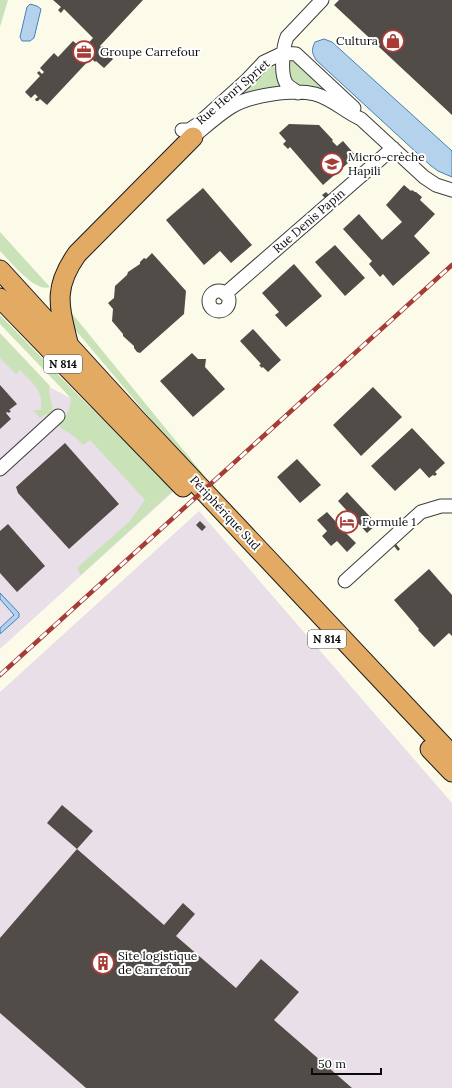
<svg xmlns="http://www.w3.org/2000/svg" width="452" height="1088" viewBox="0 0 452 1088" font-family="Lora,serif">
  <style>
    .industrial { fill: #e8dfe8 }
    .green { fill: #cae2b8 }
    .water { fill: #b5d2ed; stroke: #4580bb }
    .building { fill: #514c48 }
    .lines { fill: none; stroke-linecap: round; stroke-linejoin: round }
    .minor-casing { stroke: #3d3d3d; stroke-width: 15 }
    .highway-casing { stroke: #1b1b1b; stroke-width: 21 }
    .minor { stroke: #fff; stroke-width: 13 }
    .highway { stroke: #e2aa62; stroke-width: 19 }
    .rail-casing { stroke: #a73b35; stroke-width: 4.5 }
    .rail { stroke: #fff; stroke-width: 3; stroke-dasharray: 9; stroke-linecap: butt }
    .labels { text-anchor: middle; stroke-width: 4; stroke-linejoin: round; paint-order: stroke }
    .shield { fill: #fff; stroke: #545454; stroke-width: 1 }
    .shield-label { font-size: 11px; font-weight: bold; fill: #0a0a0a }
    .poi-label { font-size: 12px; fill: #0a0a0a; stroke: #fff; text-anchor: start }
    .street-label { font-size: 12px; fill: #0a0a0a; stroke: #fff }
  </style>
  <rect width="100%" height="100%" fill="#fcfbea"/>
  <path class="industrial" d="M0 342 42 383 72 399 173 492 0 649Z
    M199 511 452 803V1088H0V692Z"/>
  <path class="green" d="M0 0H8L0 27Z
    M292 58 347 104 292 83 286 66 289 61Z
    M269 65C279 66 281 79 284 87L239 97V95Z
    M0 232 50 287C35 293 10 261 0 251Z
    M66 306 202 473 198 475 72 326Z
    M0 315 83 400 175 489 81 575 77 568 130 521 145 500 90 440 83 445 75 437 61 428 58 424C66 417 70 410 71 399L66 393 0 324Z
    M0 333 50 386 49 391 53 411V414L49 417 46 414 40 418 33 410H41C43 389 34 385 20 370L16 374 0 358Z"/>
  <path class="water" d="M30 4 37 6 41 9 34 38 30 41H22L20 37 27 7Z
    M324 39 332 42 452 151V177L438 171 430 165 316 60C312 53 311 50 315 42Z
    M0 593 19 613V617L0 634V628L14 615 0 599Z"/>
  <path class="building" d="M53 0H143L100 46 101 47 103 46 106 50 105 51 113 59 104 68 96 61 95 62 91 58 92 57 47 105 40 99 38 101H36L35 99 38 97 35 94 31 98 25 92 40 76 37 73 39 71 42 74 44 72 40 68 54 53 58 57 73 41 78 45 80 43H82L83 46 80 47 83 49 93 38 64 9 61 13 58 10 61 7Z
    M339 0H452V115L334 5Z
    M289 124 319 125 333 140 332 141 337 146 343 141 356 156 323 185 290 147 288 149 283 144 286 141 279 133Z
    M404 185 411 191 412 190 415 192H416L422 197 420 200 435 214 414 236 430 253 393 286 383 274 380 277 369 264 372 261 343 229 359 214 382 240 402 222 386 205Z
    M203 188 252 245 231 263 220 251 204 265 166 220Z
    M326 192 329 195 325 198 322 195Z
    M335 245 365 278 345 296 315 262Z
    M152 253 186 291 184 314 140 353 137 352 134 348V346L123 336V334L112 321 113 309 108 303 114 298 115 286 127 275 128 272 140 264V262L144 258 146 259Z
    M294 264 322 296 286 327 275 315 279 312 262 293Z
    M253 329 281 360 268 372 263 367 262 368 259 365 261 364 240 341Z
    M192 353 198 359H206L205 367 225 389 193 417 160 381Z
    M0 385 17 404 9 410 11 411 9 413 7 412 6 413 11 419 0 429Z
    M373 387 402 417 361 456 333 425Z
    M412 428 445 463 435 472 437 474 435 476 433 475 429 478 420 468 395 491 371 466Z
    M65 443 119 504 69 549 18 493 16 487Z
    M297 459 321 485 300 503 277 477Z
    M347 492 377 524 367 533 357 522 345 532 356 543 347 552 337 541 331 546 322 536 327 531 317 520 327 512 337 523 348 512 338 501Z
    M200 521 206 527 202 531 196 525Z
    M8 524 45 566 17 592 0 573V531Z
    M396 544 400 549 398 551 394 546Z
    M429 569 452 595V636L449 633 434 647 418 630 419 629 394 600Z
    M62 805 93 831 77 849 47 823Z
    M77 849 164 925 183 903 195 914 176 936 236 988 261 959 299 992 274 1020 352 1088H86L0 1013V938Z"/>
  <g class="lines">
    <g class="minor-casing">
      <path id="minor" d="M283 53 296 54 354 108
        M298 93C295 90 288 87 286 83 280 73 283 47 287 37L322 0
        M182 130H189L198 124 248 79 264 62 283 53
        M193 137C205 127 218 115 231 107 250 95 294 89 315 94 333 99 345 112 361 119L424 177 436 185 452 190
        M209 301a10 10 0 1 1 20 0a10 10 0 1 1-20 0Z
        M225 294 393 148
        M0 469 58 416
        M345 581 421 512 441 506H452"/>
    </g>
    <g class="highway-casing">
      <path id="highway" d="M0 270 136 419 452 755
        M0 298 183 487
        M68 343C59 305 53 288 77 254L193 137
        M430 749 452 772"/>
    </g>
    <use href="#minor" class="minor"/>
    <use href="#highway" class="highway"/>
    <g class="rail-casing">
      <path id="rail" d="M0 675 452 265"/>
    </g>
    <use href="#rail" class="rail"/>
  </g>
  <defs>
    <g id="shop-ring" transform="scale(1.15)"><circle r="9.5" fill="#fff" stroke="#a73b35" stroke-width="1.5"/><path d="M-5-2.5h2.3a2.7 3.5 0 0 1 5.4 0H5L5.5 6h-11ZM-1.5-2.5h3a1.5 2.3 0 0 0-3 0Z" fill="#a73b35"/></g>
    <g id="office-ring" transform="scale(1.15)"><circle r="9.5" fill="#fff" stroke="#a73b35" stroke-width="1.5"/><path d="M-6-3h4V-5.5h4V-3h4V5H-6ZM-1-4.5V-3h2v-1.5ZM-6 0V1H6V0Z" fill="#a73b35"/></g>
    <g id="school-ring" transform="scale(1.15)"><circle r="9.5" fill="#fff" stroke="#a73b35" stroke-width="1.5"/><path d="M0-5L7-2L0 1L-7-2ZM-4 1L0 2.5L4 1V4Q0 6-4 4Z" fill="#a73b35"/></g>
    <g id="hotel-ring" transform="scale(1.15)"><circle r="9.5" fill="#fff" stroke="#a73b35" stroke-width="1.5"/><path d="M-6-4.5h1.5V1H6V5H4.5V3h-9V5H-6ZM-4 0a1.8 1.8 0 1 1 3.6 0ZM.5 0V-2.5h3Q6-2.5 6 0Z" fill="#a73b35"/></g>
    <g id="building-ring" transform="scale(1.15)"><circle r="9.5" fill="#fff" stroke="#a73b35" stroke-width="1.5"/><path d="M-4-6H4V6H1V3H-1V6H-4ZM-2.5-4.3h1.7v1.8h-1.7ZM.8-4.3h1.7v1.8H.8ZM-2.5-1h1.7V.8h-1.7ZM.8-1h1.7V.8H.8Z" fill="#a73b35"/></g>
  </defs>
  <g fill-rule="evenodd">
    <use href="#shop-ring" x="393" y="41"/>
    <use href="#office-ring" x="84" y="52"/>
    <use href="#school-ring" x="332" y="164"/>
    <use href="#hotel-ring" x="347" y="522"/>
    <use href="#building-ring" x="103" y="963"/>
  </g>
  <g class="labels">
    <g class="shield">
      <rect x="44" y="355" width="38" height="18" rx="3"/>
      <rect x="308" y="630" width="38" height="18" rx="3"/>
    </g>
    <g class="shield-label">
      <text x="63" y="368">N 814</text>
      <text x="327" y="643">N 814</text>
    </g>
    <g class="poi-label">
      <text x="378" y="45" text-anchor="end">Cultura</text>
      <text x="100" y="56">Groupe Carrefour</text>
      <text x="348" y="161">Micro-crèche<tspan x="348" dy="14">Hapili</tspan></text>
      <text x="362" y="526">Formule 1</text>
      <text x="118" y="960">Site logistique<tspan x="118" dy="14">de Carrefour</tspan></text>
    </g>
    <g class="street-label">
      <text transform="translate(233 92) rotate(-41)" y="4">Rue Henri Spriet</text>
      <text transform="translate(309 221) rotate(-41)" y="4">Rue Denis Papin</text>
      <text transform="translate(225 513) rotate(47)" y="4">Périphérique Sud</text>
    </g>
  </g>
  <path d="M312 1068v6h69v-6" fill="none" stroke="#0a0a0a" stroke-width="2"/>
  <text x="318" y="1068" font-size="12" fill="#0a0a0a" stroke="#ffffff" stroke-width="3" paint-order="stroke">50 m</text>
</svg>
